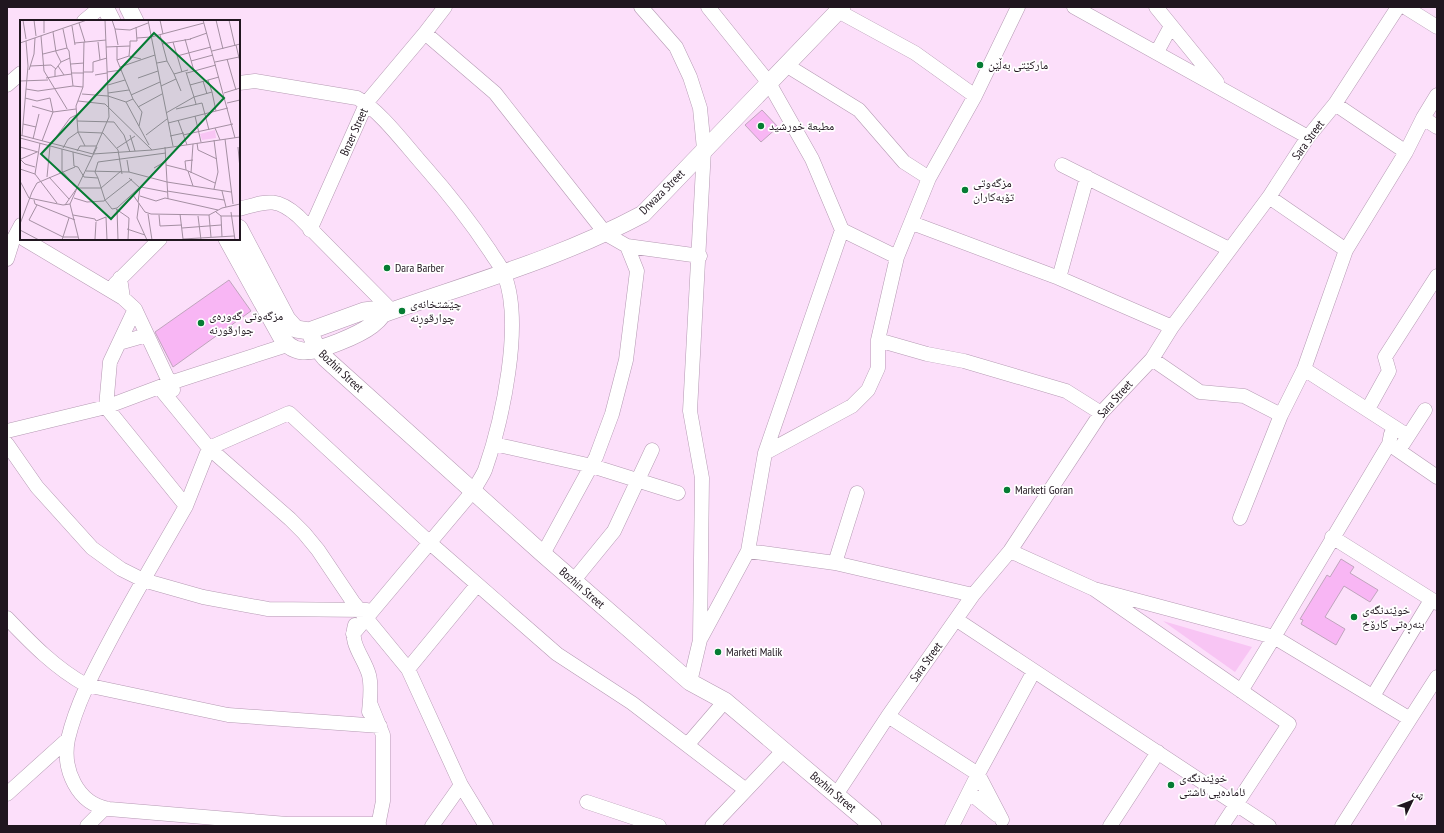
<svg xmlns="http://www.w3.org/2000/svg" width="1444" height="833" viewBox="0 0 1444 833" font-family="'PT Sans Narrow','Noto Naskh Arabic',sans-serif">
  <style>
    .green { fill: #f8c5f4 }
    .building { fill: #f8b6f4; stroke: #c0a4bd }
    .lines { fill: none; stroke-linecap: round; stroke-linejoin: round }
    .minor-casing { stroke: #b59ab3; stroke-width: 15 }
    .tertiary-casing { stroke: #b59ab3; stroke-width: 18 }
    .minor { stroke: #fff; stroke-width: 14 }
    .tertiary { stroke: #fff; stroke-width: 17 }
    .poi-dot { fill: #057c33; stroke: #fff; stroke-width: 1.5 }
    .labels { text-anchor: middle; stroke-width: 3.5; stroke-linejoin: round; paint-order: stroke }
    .poi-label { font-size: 12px; fill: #20161f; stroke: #fff; text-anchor: start }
    .street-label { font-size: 12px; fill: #20161f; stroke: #fff }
    .inset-road { fill: none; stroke: #a48fa2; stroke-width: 1 }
    .view { fill: #057c33; fill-opacity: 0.15; stroke: #057c33; stroke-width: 2 }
    .inset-edge { fill: none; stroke: #20161f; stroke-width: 2 }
  </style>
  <rect width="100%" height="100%" fill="#fcdffa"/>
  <path class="green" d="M1163 621 1252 647 1235 672Z"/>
  <path class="building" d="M762 110 778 127 761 142 745 125Z
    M229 280 251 311 173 367 155 332Z
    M1341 559 1354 567 1350 573 1378 590 1370 602 1344 586 1325 617 1345 629 1336 645 1301 624 1303 620 1300 619 1327 575 1330 577Z"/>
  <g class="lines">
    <g class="minor-casing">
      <path id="minor" d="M641 7 676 47 690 77 700 108 704 149 690 411 702 478 700 640 690 682
        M708 7 769 83 812 159 842 230 897 257
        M1074 7 1308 137
        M1156 7 1217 82
        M1405 7 1437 27
        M838 11 915 53 975 96
        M84 21 101 7
        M425 33 495 93 606 234 627 246 637 271 626 360 612 414 596 457 543 554
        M1157 52 1171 26
        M786 65 859 110 904 162 929 178
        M239 83 255 81 357 98C379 109 407 147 425 167 448 193 470 221 490 251 494 258 501 266 504 274 524 323 502 421 485 470 482 477 477 484 473 491L353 634
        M7 85 21 73
        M1335 104 1406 152
        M1423 118 1437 127
        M1062 165 1229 249
        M1269 197 1346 250 1304 369
        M239 209C266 202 275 196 298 216L392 311
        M912 223 1059 278 1172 327
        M310 230 367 102 425 33 445 7
        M24 239 123 298
        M627 246 700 256
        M1346 250 1406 152 1423 118 1437 95
        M7 259 13 240 21 225
        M120 278 123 298 135 309 110 362 106 407 186 506C162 548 137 590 114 633 96 667 77 701 68 739 62 769 77 804 109 809L287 824H379
        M1059 278 1087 177
        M115 284 160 239
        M135 309 173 390
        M878 340 927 354 964 361 1066 391 1101 413
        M119 343 147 335
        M1152 359 1200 392 1244 396 1281 415
        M159 387 209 448 290 519 304 533 318 550 353 602 408 669 461 785 486 826
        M1368 409 1389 371 1385 357 1437 276
        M7 431 106 407 170 383 287 345
        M7 444 37 487 92 548 121 569 143 580 203 597 268 609 367 610
        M494 444 592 466 678 493
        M1389 444 1437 477
        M1403 444 1425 410
        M765 453 852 406 868 390 878 368V340L897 257 929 178 975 96 1018 7
        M186 506 209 448 289 413 430 543 557 654 632 703 746 790
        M1240 518 1281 415 1304 369 1408 436
        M1332 537 1437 603
        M748 551 835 563 973 595
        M1010 551 1094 589 1274 637 1241 691
        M835 563 857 493
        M574 580 614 531 652 450
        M1094 589 1289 724 1222 826
        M7 618C31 643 55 668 86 685L228 715 380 726
        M957 620 1269 826
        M355 625C349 644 364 657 369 675 372 687 370 700 369 712
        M701 638 748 551 765 453 842 230
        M408 669 477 585
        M1373 696 1431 600
        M370 703 383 735V801L378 826
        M888 716 978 774 1002 820
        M1410 719 1437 677
        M688 744 725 701
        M969 792 997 815
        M7 794 68 739
        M836 795 888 716 973 595 1010 551 1101 413 1152 359 1172 327 1269 197 1308 137 1335 104 1398 7
        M587 802 659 826
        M87 826 105 808
        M432 826 461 785
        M712 826 783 751
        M952 826 978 774 1034 671
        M1110 826 1158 752
        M1342 826 1410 719 1274 637 1389 444 1391 434"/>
    </g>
    <g class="tertiary-casing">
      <path id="tertiary" d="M105 7 112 21
        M128 7 135 21
        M239 228 287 319 296 329 309 331 364 311 372 310 383 314
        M227 239 279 333C284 343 292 350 303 351 319 352 359 335 372 325 376 322 380 318 383 314 471 283 561 258 643 214L842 7
        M309 331 317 348 325 358 543 554 690 682 725 701 873 826"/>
    </g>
    <use href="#minor" class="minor"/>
    <use href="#tertiary" class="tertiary"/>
  </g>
  <g class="poi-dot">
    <circle cx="980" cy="65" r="4"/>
    <circle cx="761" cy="126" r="4"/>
    <circle cx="965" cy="190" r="4"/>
    <circle cx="387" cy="268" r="4"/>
    <circle cx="402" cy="311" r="4"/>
    <circle cx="201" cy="323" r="4"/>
    <circle cx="1007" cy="490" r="4"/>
    <circle cx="1354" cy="617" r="4"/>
    <circle cx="718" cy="652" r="4"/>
    <circle cx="1171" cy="785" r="4"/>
  </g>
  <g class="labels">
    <g class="poi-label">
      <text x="988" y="69">مارکێتی بەڵێن</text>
      <text x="769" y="130">مطبعة خورشيد</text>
      <text x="973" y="187">مزگەوتی<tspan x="973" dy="14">تۆبەکاران</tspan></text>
      <text x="395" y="272">Dara Barber</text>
      <text x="410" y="308">چێشتخانەی<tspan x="410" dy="14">چوارقوڕنە</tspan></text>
      <text x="209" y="320">مزگەوتی گەورەی<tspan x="209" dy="14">جوارقورنە</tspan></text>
      <text x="1015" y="494">Marketi Goran</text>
      <text x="1362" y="614">خوێندنگەی<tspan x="1362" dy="14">بنەڕەتی کارۆخ</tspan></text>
      <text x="726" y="656">Marketi Malik</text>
      <text x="1179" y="782">خوێندنگەی<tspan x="1179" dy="14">ئامادەیی ئاشتی</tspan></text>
    </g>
    <g class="street-label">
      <text transform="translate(354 132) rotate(-66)" y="4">Bnzer Street</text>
      <text transform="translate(1308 140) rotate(-54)" y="4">Sara Street</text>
      <text transform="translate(662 192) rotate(-45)" y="4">Drwaza Street</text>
      <text transform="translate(341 371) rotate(43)" y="4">Bozhin Street</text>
      <text transform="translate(1115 399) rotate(-48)" y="4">Sara Street</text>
      <text transform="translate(582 588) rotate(41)" y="4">Bozhin Street</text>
      <text transform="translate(926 662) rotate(-54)" y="4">Sara Street</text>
      <text transform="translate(833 792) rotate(40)" y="4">Bozhin Street</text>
    </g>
  </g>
  <g transform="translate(20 20)">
    <rect width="220" height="220" fill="#fcdffa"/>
    <path d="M195 110 196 118 182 120 180 114Z" fill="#f8c5f4"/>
    <path class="inset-road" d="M3 0 6 19M14 0 16 16M92 0 95 9 110 10 128 3M128 0 153 126M140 0 143 14M183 0 215 118M196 0 203 29M209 0 215 26M59 3 65 22M52 6 55 25M43 9 47 28 49 31 53 66M95 9 98 25M33 12 36 32 41 42M24 13V0M140 15 147 41M21 16 24 51 47 89M117 18 131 17 184 3M165 19 174 51M170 19 187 13M64 22 63 67 56 86 58 112 65 126M78 22 80 40M153 22 162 52M0 23 67 0M55 23 86 20M142 24 171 19M216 25 220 42M97 26V40L113 79 122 92 119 106M110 26 109 36 121 39M86 27 110 26V21H117L116 7M192 31 220 24M23 34 47 28M157 36 191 27M207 39 216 70M97 40 109 36M171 41 193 35M195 42 219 37M137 43 147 41 154 54M51 44 64 43M10 46 31 45 36 49M38 46 44 55 52 54M100 47 135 35M9 50 14 34 15 18M64 52H73V42L87 38M87 52 102 50M166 52 174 77 192 72 196 91M51 53H64M167 53 196 45M75 55 87 53M35 56V50L41 42 50 38M26 58 44 55M118 58 138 51M188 60 192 72M0 61 28 60M183 61 187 74M88 65 105 60M170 65 199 57M141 66 156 59M6 69 18 71 53 66 63 67M161 71 154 54 168 50M88 73 109 70M204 73 220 68M62 74 88 76 106 82 113 79M111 75 140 62M5 78 17 81 30 78 33 92 12 86M58 81 85 84 132 130M106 82 129 125M207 83 220 80M118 87 142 74M156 89 182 83 189 110M146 93 174 77 176 84M175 96 181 122M158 100 167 125M57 101 94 102 104 115 110 132M148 103 208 88M3 104 16 107M195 108 200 120M0 115 73 134 89 97 85 0M110 115 115 131M126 115 147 99M163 115 213 104M2 116 8 46 6 21M150 116 164 113M0 118 72 137 77 127M13 119 19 94M205 119 213 184M22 121 33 92 56 89M20 123 15 154 37 183M177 123 178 130 197 139M31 124 50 98 56 95M0 127 18 132M145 127 148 179M218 127 220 149M43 128 48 119 58 112 83 113 98 130 102 154M97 128 115 116M42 129V151L57 168H81L101 151M57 131 60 126H77M53 132 54 146M73 134 132 130 220 117M0 139 5 144 15 147M1 139 17 132M107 140 109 152M146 145 166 150 195 163M54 146 58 147 64 157 78 158 85 180 92 189 97 188 120 167M134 148 146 141M0 149 15 154M166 150 165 141 173 140M66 151 109 152 147 162 211 172M168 151 173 166M171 153 173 124M27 157 30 126M29 157 49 179M78 158 75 152 78 142 146 133M109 158 120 168 118 182M0 161 9 178 43 185 50 184 57 168M121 167 147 172M194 169 198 152 194 120M147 171 204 180M202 171 206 187M113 175 125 192 131 194 189 195 202 188 220 184M120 176 136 181 145 178 198 190M54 178 67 182 84 181 112 159M14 180 15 184 55 200M119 183 117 198 127 220M50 184 59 220M17 185 9 200 43 217H58M45 185 57 168 72 137M96 189 109 198 108 220M97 189 98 220M196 192 201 196 202 217M211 192 215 220M128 194 132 220M160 194 163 219M53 195 75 199 76 201 86 197 87 220M139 195 140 206 162 205M189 195 191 217M178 196 181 220M201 196H220M0 204 12 172 17 163 55 147M162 208 201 205M107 209 125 215M0 210 19 220M75 219 76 202M163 219 214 216M42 220 49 198M62 220H85"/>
    <path class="view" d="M134 13 204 78 91 199 21 134Z"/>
    <rect width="220" height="220" class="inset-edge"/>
  </g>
  <rect width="1444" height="833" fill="none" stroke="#20161f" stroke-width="16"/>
  <g transform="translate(1412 801) rotate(47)" stroke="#ffffff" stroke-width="3" paint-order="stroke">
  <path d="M0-3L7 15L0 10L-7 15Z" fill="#20161f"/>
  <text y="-6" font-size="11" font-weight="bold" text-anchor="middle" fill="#20161f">ش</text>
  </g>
</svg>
